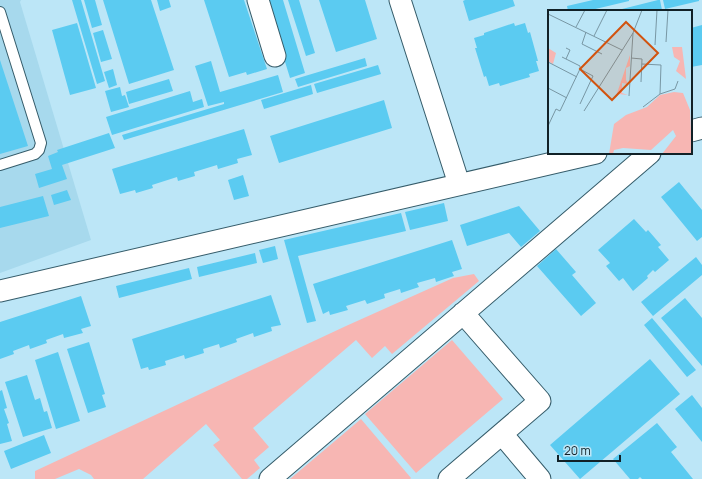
<svg xmlns="http://www.w3.org/2000/svg" width="702" height="479" viewBox="0 0 702 479" font-family="Manrope,sans-serif">
  <style>
    .built { fill: #a7d9ed }
    .green { fill: #f7b6b3 }
    .building { fill: #5bcbf1 }
    .lines { fill: none; stroke-linecap: round; stroke-linejoin: round }
    .lane-casing { stroke: #355c6a; stroke-width: 12 }
    .street-casing { stroke: #355c6a; stroke-width: 23 }
    .lane { stroke: #fff; stroke-width: 10 }
    .street { stroke: #fff; stroke-width: 21 }
    .inset-road { fill: none; stroke: #7897a4; stroke-width: 1 }
    .view { fill: #d2530f; fill-opacity: 0.15; stroke: #d2530f; stroke-width: 2 }
    .inset-edge { fill: none; stroke: #112127; stroke-width: 2 }
  </style>
  <rect width="100%" height="100%" fill="#bce6f7"/>
  <path class="built" d="M0 0H21L20 2 91 240 0 273Z"/>
  <path class="green" d="M474 274 479 281 392 354 385 346 372 358 356 340 253 428 269 447 254 460 260 468 247 479H242L213 445 220 440 206 424 143 479H94L91 475 79 469 55 479H35V471L346 326 453 278Z
    M452 340 503 399 416 473 365 414Z
    M361 419 411 478 410 479H290Z"/>
  <path class="building" d="M72 0H81L105 81 97 84Z
    M84 0H95L102 25 92 28Z
    M103 0H151L174 70 129 84Z
    M157 0H169L171 7 160 11Z
    M204 0H244L267 69 247 75 246 72 229 77Z
    M266 0H283L305 73 290 78Z
    M288 0H299L315 53 306 56Z
    M319 0H365L377 39 336 52Z
    M465 0H513L515 6 469 21 463 1Z
    M593 0H629V1L587 11H568L567 6Z
    M658 0H660L662 10 656 11H623L622 9Z
    M663 0H699V1L665 9Z
    M77 23 96 88 70 95 52 30Z
    M514 23 515 26 525 23 528 33 530 32 538 61H536L539 71 529 74 530 77 500 86 499 83 489 86 486 76 484 77 475 48H477L474 38 484 35V33Z
    M702 25V65L691 67V28Z
    M103 30 112 59 101 62 93 33Z
    M365 58 367 66 298 87 295 79Z
    M0 60 28 146 0 154Z
    M211 61 220 92 278 75 283 92 124 140 122 135 224 104V102L208 106 195 66Z
    M378 65 381 74 317 93 314 84Z
    M113 69 117 85 109 88 104 72Z
    M169 79 173 91 129 104 126 92Z
    M311 85 313 94 264 109 261 100Z
    M120 87 122 96 125 95 129 107 111 112 105 91Z
    M190 91 193 102 202 99 204 107 112 135 106 117Z
    M384 100 392 128 279 163 270 136Z
    M244 129 252 155 237 159 238 163 218 169 217 165 194 172 195 176 178 181 177 177 152 185 153 188 136 193 135 190 120 194 112 169Z
    M109 133 115 148 62 165 67 179 39 188 35 174 52 169 48 156 58 152 57 150Z
    M243 175 249 196 234 200 228 180Z
    M679 182 702 210V237L697 241 661 197Z
    M67 190 71 200 54 205 51 195Z
    M43 196 49 216 0 228V207Z
    M444 203 448 221 410 230 405 212Z
    M519 206 540 231 521 247 509 233 467 246 460 225Z
    M401 213 406 231 298 256 316 321 307 323 284 240Z
    M634 219 646 232 648 230 661 245 658 247 669 260 655 272 653 270 647 276 648 278 633 291 623 278 619 281 606 266 610 263 598 250Z
    M452 240 462 269 452 272 454 276 436 282 435 278 417 283 419 287 401 293 400 289 384 294 385 298 367 304 365 300 346 306 348 310 330 315 329 311 323 314 313 284Z
    M275 246 278 259 263 263 259 250Z
    M556 249 576 272 572 275 596 303 581 316 537 266Z
    M255 253 257 263 199 277 197 267Z
    M696 257 702 265V275L653 316 641 302Z
    M189 268 192 279 119 298 116 286Z
    M271 295 281 325 271 327 272 331 254 337 253 333 236 339 237 342 220 348 219 344 203 349 204 353 185 359 184 355 165 361 166 365 149 370 148 367 141 369 132 339Z
    M81 296 91 326 81 329 83 333 64 338 63 334 46 340 47 343 30 349 29 345 13 351 14 354 0 359V322Z
    M685 298 702 318V366L661 318Z
    M652 318 696 370 687 377 644 325Z
    M89 342 105 394 102 395 106 407 88 413 67 349Z
    M58 352 80 421 56 429 35 360Z
    M650 359 680 394 580 479 550 445Z
    M27 375 35 400 40 398 44 412 47 411 52 428 23 437 5 382Z
    M2 390 7 408 4 409 9 423 7 424 12 441 0 444V391Z
    M692 395 702 408V442L675 409Z
    M657 423 677 447 671 452 693 479H642L640 477 638 479H630L613 459Z
    M44 435 51 453 11 469 4 451Z"/>
  <g class="lines">
    <g class="lane-casing">
      <path id="lane" d="M0 12 41 143 39 150 35 154 0 165"/>
    </g>
    <g class="street-casing">
      <path id="street" d="M258 0 275 56
        M400 0 459 184
        M691 131 702 128
        M0 291 596 153
        M502 434 540 479
        M270 479 650 153
        M449 479 540 401 463 313"/>
    </g>
    <use href="#lane" class="lane"/>
    <use href="#street" class="street"/>
  </g>
  <g transform="translate(548 10)">
    <rect width="144" height="144" fill="#bce6f7"/>
    <path d="M124 37H134L138 69 128 61 132 51 126 47ZM0 38 8 43 5 54 0 51ZM82 45V56L78 58V70L80 74 74 73V83L80 85 70 84 67 89ZM126 82 135 83 142 100 144 144H114L128 126 125 120 103 140 75 138 66 140 65 144H61L66 114 78 105 99 97 112 85Z" fill="#f7b6b3"/>
    <path class="inset-road" d="M0 4 74 40M28 17 37 0M38 22 34 34 54 44M46 26 59 0M118 32 120 0M107 35 109 0M83 48 94 49 93 72M18 49 22 40 18 38M0 52 29 67M94 54 113 55 112 84 95 97M32 59 45 66 32 94M0 78 19 88M112 84 127 79 130 71M81 86 85 23M36 101 85 23 94 0M0 116 8 99 12 101 32 59V56L14 47"/>
    <path class="view" d="M78 12 110 43 64 90 32 59Z"/>
    <rect width="144" height="144" class="inset-edge"/>
  </g>
  <path d="M558 455v6h62v-6" fill="none" stroke="#112127" stroke-width="2"/>
  <text x="564" y="455" font-size="12" fill="#112127" stroke="#bce6f7" stroke-width="3" paint-order="stroke">20 m</text>
</svg>
